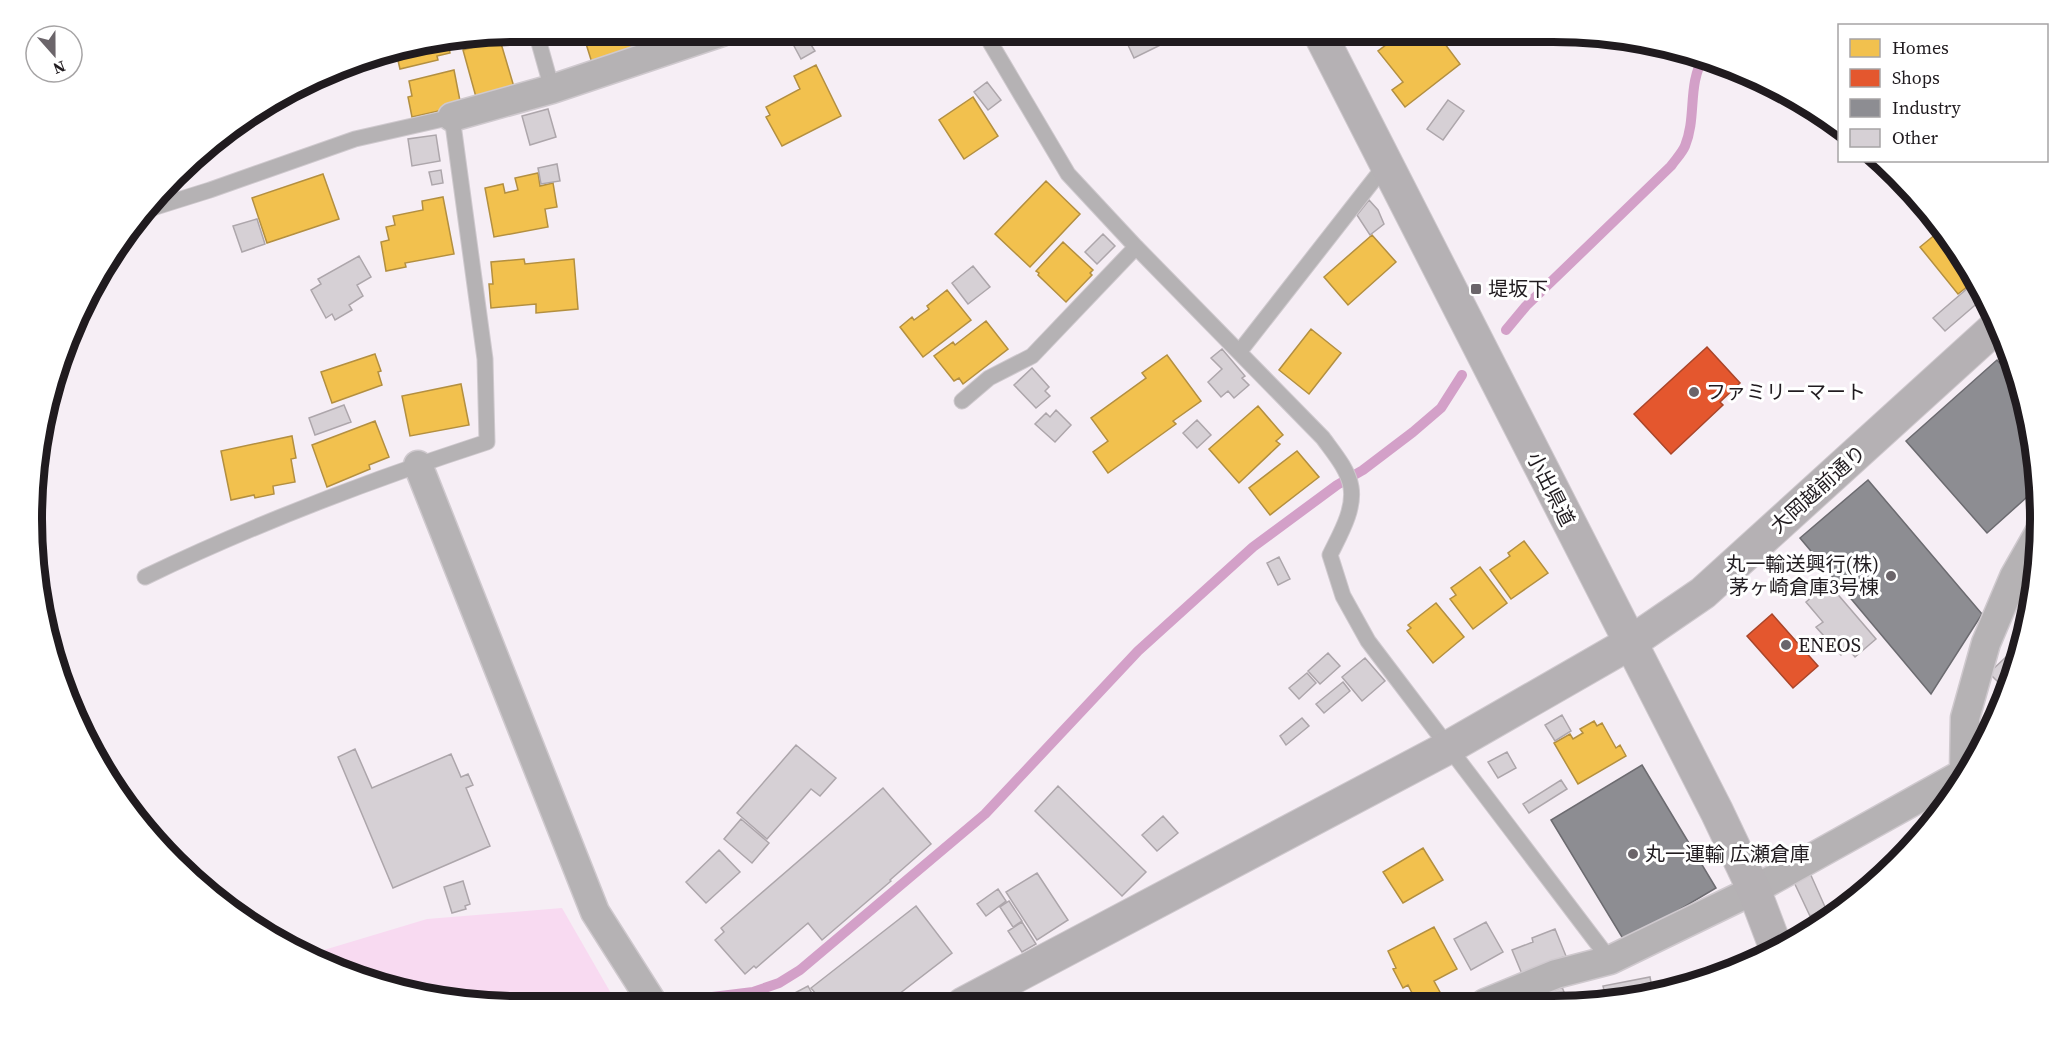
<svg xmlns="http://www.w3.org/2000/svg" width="2072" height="1038" viewBox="0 0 2072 1038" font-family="'Source Serif 4','Noto Sans JP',serif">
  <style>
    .green { fill: #f8daf1 }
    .homes { fill: #f2c14e; stroke: #b38f40; stroke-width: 1.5 }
    .shops { fill: #e4572e; stroke: #a9452a; stroke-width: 1.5 }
    .industry { fill: #8d8d92; stroke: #6c6b70; stroke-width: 1.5 }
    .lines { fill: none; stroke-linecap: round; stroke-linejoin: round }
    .stream { stroke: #d3a0c8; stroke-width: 10 }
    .building { fill: #d6d0d5; stroke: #ada6ab; stroke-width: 1.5 }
    .lane-casing { stroke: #cfc9ce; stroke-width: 17 }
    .street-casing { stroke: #cfc9ce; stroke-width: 31 }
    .secondary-casing { stroke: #cfc9ce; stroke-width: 35 }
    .lane { stroke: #b5b2b4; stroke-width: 15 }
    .street { stroke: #b5b2b4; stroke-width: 28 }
    .secondary { stroke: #b5b1b4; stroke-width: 33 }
    .poi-dot { fill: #6b656a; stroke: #fff; stroke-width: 2 }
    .labels { text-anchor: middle; stroke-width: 6; stroke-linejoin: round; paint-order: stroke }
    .poi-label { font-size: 20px; fill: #201b1f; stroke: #fff; text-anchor: start }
    .street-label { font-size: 20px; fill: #201b1f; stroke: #fff }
    .rim { fill: none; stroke: #201b1f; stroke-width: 8 }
  </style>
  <rect width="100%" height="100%" fill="#f6eef5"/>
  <path class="green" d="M562 908 616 1002 615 1005H487L393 990 304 956 427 919Z"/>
  <path class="homes" d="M592 32H628L635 53 593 66 583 34Z
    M1408 32H1436L1460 64 1405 107 1392 90 1403 82 1378 51 1398 36 1400 39Z
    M500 40 514 87 476 97 463 50Z
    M448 43 450 53 437 56 438 60 400 69 396 52Z
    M816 65 841 116 782 146 766 117 770 115 766 107 800 89 794 76Z
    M454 70 461 106 412 117 408 97 412 96 409 81Z
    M973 97 998 136 964 159 939 120Z
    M538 173 540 186 553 183 557 207 545 209 548 227 494 237 485 188 503 184 505 193 518 190 515 178Z
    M323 174 339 219 267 243 252 198Z
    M1046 181 1080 214 1030 267 995 234Z
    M443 197 454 254 405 263 406 267 386 271 381 242 389 240 386 227 395 225 393 216 423 210 422 201Z
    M1942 229 1977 279 1958 294 1920 247Z
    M1372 235 1396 262 1348 305 1324 277Z
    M1063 242 1093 270 1090 273 1092 275 1066 302 1038 275 1039 273 1036 271Z
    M524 259 525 264 574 259 578 309 536 313V304L491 308 489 284H493L491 262Z
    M947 290 971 320 923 357 900 327 912 317 914 320 929 309 927 306Z
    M986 321 1008 349 963 384 959 378 954 381 934 356 953 342 955 345Z
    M1311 329 1341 353 1309 394 1279 370Z
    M375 354 381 371 378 372 382 385 332 403 321 372Z
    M1167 355 1201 401 1173 421 1176 424 1108 473 1093 452 1108 441 1091 418 1146 378 1142 373Z
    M461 384 469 425 410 436 402 396Z
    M1258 406 1283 435 1276 441 1280 444 1239 483 1209 449Z
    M375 421 389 457 369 465 370 469 327 487 312 445Z
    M292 436 296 458 291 459 295 482 273 486 274 494 255 498 254 495 231 500 221 451Z
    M1297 451 1319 477 1270 515 1249 488Z
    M1524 541 1548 573 1511 599 1490 570 1510 556 1508 553Z
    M1480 567 1507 603 1473 629 1450 599 1456 595 1451 588Z
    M1436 603 1464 637 1433 663 1407 631 1411 628 1408 625Z
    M1594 721 1597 726 1602 723 1616 748 1620 745 1626 756 1578 784 1554 743 1570 734 1573 739 1583 733 1580 729Z
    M1423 848 1443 880 1403 903 1383 872Z
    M1434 927 1457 969 1434 981 1441 994 1424 1003H1417L1408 985 1403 988 1393 969 1396 968 1388 951Z
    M1747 961 1748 964 1739 970 1728 973Z"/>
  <path class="shops" d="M1707 347 1740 383 1720 402 1723 405 1671 454 1634 414Z
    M1772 614 1818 666 1793 688 1747 636Z"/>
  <path class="industry" d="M1997 360 2020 386 2036 455 2037 488 1987 533 1906 441Z
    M1868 480 1982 614 1931 694 1800 538Z
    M1642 765 1716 888 1625 942 1551 820Z"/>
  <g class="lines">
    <path class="stream" d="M1506 330 1526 306 1671 166C1676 159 1682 153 1685 146 1697 117 1687 84 1704 57
      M680 1001 753 992 779 983 800 970 985 814 1138 651 1253 547 1337 485 1363 470 1413 432 1441 408 1462 375"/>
  </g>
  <path class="building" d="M642 32H662L666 44 637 53 631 35Z
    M1122 32H1187L1134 58Z
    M806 37 815 51 801 59 793 44Z
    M987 82 1001 100 988 110 974 92Z
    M1448 100 1464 111 1443 140 1427 129Z
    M548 109 556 137 530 145 522 116Z
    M436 135 440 161 412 166 408 139Z
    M557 164 560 181 541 184 538 168Z
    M441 170 443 183 432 185 429 172Z
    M1369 200 1378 210 1384 224 1370 235 1357 215Z
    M257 219 265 244 242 252 233 226Z
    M1103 234 1115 246 1097 264 1085 252Z
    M359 256 371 277 357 285 363 296 349 305 352 310 335 320 332 314 326 318 311 290 321 284 318 279Z
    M973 266 990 287 968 304 952 283Z
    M1969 287 1981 300 1945 331 1933 318Z
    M1222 349 1245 376 1242 378 1249 385 1234 398 1228 391 1221 397 1208 382 1222 369 1211 358Z
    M1032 368 1049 387 1045 391 1050 396 1036 408 1014 385Z
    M344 405 351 422 315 435 309 418Z
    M1056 410 1071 425 1055 442 1035 424 1046 413 1050 417Z
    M1197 420 1211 435 1197 448 1183 433Z
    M1279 557 1290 579 1278 585 1267 563Z
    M1828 583 1876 639 1855 657 1848 649 1841 655 1816 627 1823 622 1806 602Z
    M2025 639 2024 645 2007 691 1989 673Z
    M1328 653 1340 666 1320 684 1308 671Z
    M1365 658 1385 681 1362 701 1342 677Z
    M1307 673 1316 683 1299 699 1289 688Z
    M1343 682 1350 691 1324 713 1316 704Z
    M1562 715 1571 731 1555 741 1545 725Z
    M1302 718 1309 726 1286 745 1280 736Z
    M796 745 836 778 820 796 811 789 767 839 737 813Z
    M355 749 372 788 451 754 461 777 468 774 473 785 466 788 490 846 393 888 338 757Z
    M1507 752 1516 768 1498 778 1488 762Z
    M1561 780 1567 789 1529 813 1523 804Z
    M1058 786 1146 872 1122 896 1035 811Z
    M883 788 931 844 890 880 891 881 822 940 808 923 756 968 754 966 745 974 715 940 724 932 721 928Z
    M1163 816 1178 833 1157 851 1142 835Z
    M741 819 769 843 752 863 724 839Z
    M719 850 740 872 706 903 686 882Z
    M1809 871 1826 909 1810 916 1792 878Z
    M1037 873 1068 920 1037 940 1006 892Z
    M463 881 470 904 465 906 466 909 452 913 444 887Z
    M998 889 1006 901 986 916 977 904Z
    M1009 901 1022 921 1013 927 1000 907Z
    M916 906 952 953 886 1004 825 1005 811 988Z
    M1022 922 1036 944 1022 952 1008 931Z
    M1486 922 1503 952 1471 970 1454 939Z
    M1555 929 1566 956 1522 974 1512 950 1533 942 1532 938Z
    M1650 977 1652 988 1660 986 1661 990 1617 1002H1595L1594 996 1598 995 1597 992 1604 990 1603 986Z
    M808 986 818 1005H772Z
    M1562 987 1568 1002 1521 1003Z"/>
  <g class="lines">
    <g class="lane-casing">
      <path id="lane" d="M536 32 552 89
        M984 32 1068 174 1136 247 1323 438C1333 452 1348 469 1351 487 1355 510 1339 536 1330 555L1343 596 1368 641 1610 960
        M143 211 210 190 355 139 452 117 485 359 487 442C370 480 255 524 145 577
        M1240 351 1387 163
        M962 401 989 378 1032 356 1136 247"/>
    </g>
    <g class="street-casing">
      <path id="street" d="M452 117 552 89 722 32
        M418 465 595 912 654 1005
        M1485 1003 1556 974 1610 960 1754 890 1964 773 1965 718 1986 643 2014 577 2039 533"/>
    </g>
    <g class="secondary-casing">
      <path id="secondary" d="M1319 32 1717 812 1754 890 1776 948
        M963 1004 1449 747 1630 643 1703 593 1998 325"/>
    </g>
    <use href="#lane" class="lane"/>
    <use href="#street" class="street"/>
    <use href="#secondary" class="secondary"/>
  </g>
  <g class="poi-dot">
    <rect x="1470" y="283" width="12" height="12" rx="3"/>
    <circle cx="1694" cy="392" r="6"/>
    <circle cx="1891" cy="576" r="6"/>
    <circle cx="1786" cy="645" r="6"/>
    <circle cx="1633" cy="854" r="6"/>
  </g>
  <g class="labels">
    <g class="poi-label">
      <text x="1488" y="296">堤坂下</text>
      <text x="1706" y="399">ファミリーマート</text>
      <text x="1879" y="571" text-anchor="end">丸一輸送興行(株)<tspan x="1879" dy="23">茅ヶ崎倉庫3号棟</tspan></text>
      <text x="1798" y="652">ENEOS</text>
      <text x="1645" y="861">丸一運輸 広瀬倉庫</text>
    </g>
    <g class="street-label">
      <text transform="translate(1551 489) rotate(63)" y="7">小出県道</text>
      <text transform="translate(1818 489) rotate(-42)" y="7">大岡越前通り</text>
    </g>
  </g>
  <path d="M0 0H2072V1038H0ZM519 42H1553A477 477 0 0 1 2030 519V519A477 477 0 0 1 1553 996H519A477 477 0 0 1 42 519V519A477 477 0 0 1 519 42Z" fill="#fff" fill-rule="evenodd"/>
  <path class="rim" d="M519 42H1553A477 477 0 0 1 2030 519V519A477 477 0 0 1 1553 996H519A477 477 0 0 1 42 519V519A477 477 0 0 1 519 42Z"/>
  <rect x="1838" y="24" width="210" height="138" fill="#ffffff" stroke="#a6a4a5" stroke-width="1.5"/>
  <rect x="1850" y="39" width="30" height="18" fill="#f2c14e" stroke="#a6a4a5" stroke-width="1.5"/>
  <text x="1892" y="54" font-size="18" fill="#201b1f">Homes</text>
  <rect x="1850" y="69" width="30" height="18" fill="#e4572e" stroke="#a6a4a5" stroke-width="1.5"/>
  <text x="1892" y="84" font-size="18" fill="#201b1f">Shops</text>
  <rect x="1850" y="99" width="30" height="18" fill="#8d8d92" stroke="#a6a4a5" stroke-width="1.5"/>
  <text x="1892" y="114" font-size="18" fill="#201b1f">Industry</text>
  <rect x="1850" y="129" width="30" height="18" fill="#d6d0d5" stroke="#a6a4a5" stroke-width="1.5"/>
  <text x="1892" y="144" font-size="18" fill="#201b1f">Other</text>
  <g transform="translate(54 54) rotate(159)"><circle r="28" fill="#ffffff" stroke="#a6a4a5" stroke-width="1.5"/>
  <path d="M0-4.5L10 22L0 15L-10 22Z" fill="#6b656a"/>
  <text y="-9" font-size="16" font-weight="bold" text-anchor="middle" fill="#201b1f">N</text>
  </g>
</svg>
